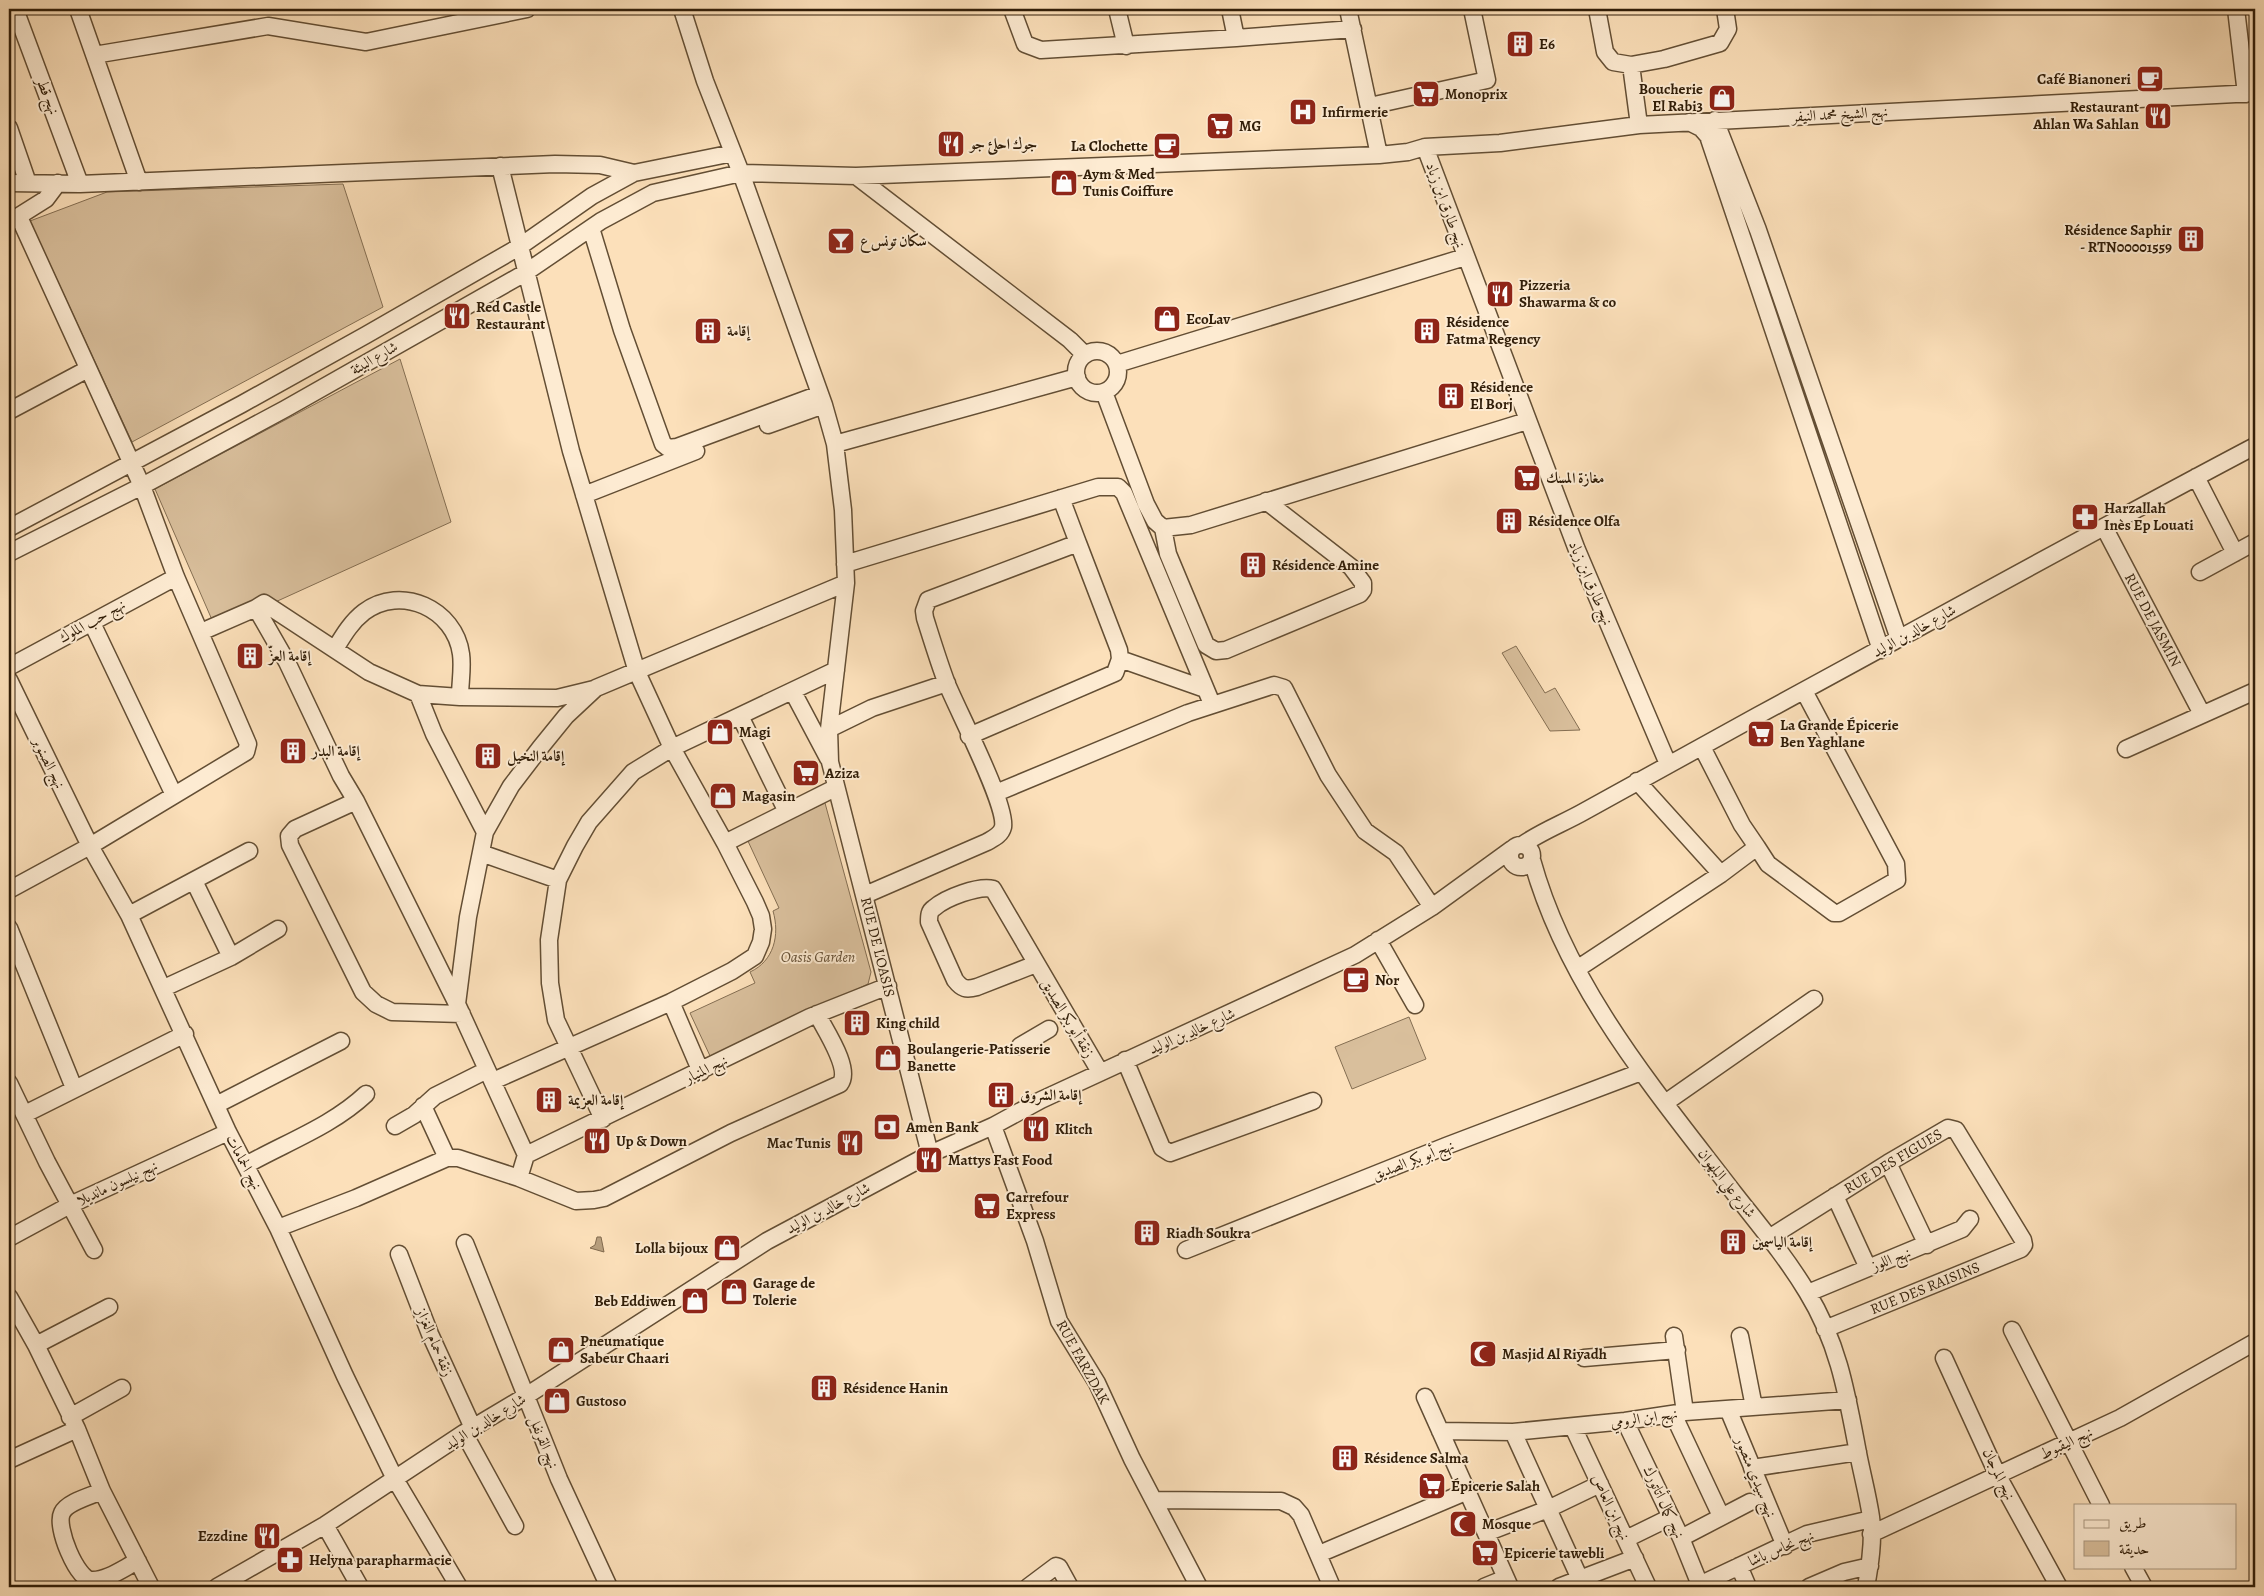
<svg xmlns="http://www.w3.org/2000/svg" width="2264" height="1596" viewBox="0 0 2264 1596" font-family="Alegreya,Amiri,serif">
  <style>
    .green { fill: #d9bf9c; stroke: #846e52 }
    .water { fill: #b79e7d; stroke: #816a4e }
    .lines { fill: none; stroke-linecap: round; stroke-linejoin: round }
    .minor-casing { stroke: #634e34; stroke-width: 19 }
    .minor { stroke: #fdebd2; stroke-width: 16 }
    .labels { text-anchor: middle; stroke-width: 4; stroke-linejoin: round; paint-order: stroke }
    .poi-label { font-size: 15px; font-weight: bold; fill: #301d08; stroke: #fdebd2; text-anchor: start }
    .street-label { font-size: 15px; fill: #301d08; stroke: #fdebd2 }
    .park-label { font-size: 15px; font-style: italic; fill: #634e34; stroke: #fdebd2 }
  </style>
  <rect width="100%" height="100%" fill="#fce0ba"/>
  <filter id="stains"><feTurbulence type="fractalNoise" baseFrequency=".004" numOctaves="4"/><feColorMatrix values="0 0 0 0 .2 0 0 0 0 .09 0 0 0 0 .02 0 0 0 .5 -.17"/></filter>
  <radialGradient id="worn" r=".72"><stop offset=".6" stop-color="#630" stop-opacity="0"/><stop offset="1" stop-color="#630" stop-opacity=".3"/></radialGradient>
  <path class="green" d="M343 184 383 307 132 442 30 221 107 192Z
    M400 359 451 522 216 629 155 489Z
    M1516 646 1545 693 1555 688 1580 730 1550 731 1502 653Z
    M825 803 871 972 868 984 711 1058 690 1013 755 983 750 972C774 961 780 935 773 911L779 908 747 839Z
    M1409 1017 1426 1059 1352 1089 1335 1047Z"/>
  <path class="water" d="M597 1237H601L604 1252 590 1248 595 1245Z"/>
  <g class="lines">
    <g class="minor-casing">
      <path id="minor" d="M15 9 80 184
        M78 9 139 182
        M682 9 705 81 741 173 824 405 835 444 843 510 846 583 829 729 830 762 930 1154
        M1012 9 1025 44 1041 50 1236 38
        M1117 9 1126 46
        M1230 9 1236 38 1353 29
        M1348 9 1379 155
        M1597 9 1605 52 1613 62 1631 65 1664 59 1720 43 1728 29 1725 9
        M2236 9 2246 94
        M94 55 268 26 366 42 527 9
        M1631 65 1639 125
        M1370 106 1487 80 1472 9
        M1715 120 1758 230 1899 639
        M1689 122 1701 128 1708 136 1881 650
        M9 128 28 183
        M1425 147 1577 550 1668 764
        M856 176 1070 340 1085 355
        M9 183 80 184 555 164 600 165 634 173
        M11 221 46 199 58 183
        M591 228 622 330 663 444 668 448 677 447 820 394
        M1076 372a21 21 0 1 1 42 0a21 21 0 1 1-42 0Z
        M1117 364 1465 257
        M1104 392 1146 504 1155 521 1163 528 1191 525 1527 421
        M9 411 88 369
        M768 425 824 405
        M835 444 1077 377
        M2196 477 2235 553
        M584 495 696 451
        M1061 498 1078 543
        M2104 527 2202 714
        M9 528 242 404 366 335 519 247 592 196 634 173 733 153
        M1163 528 1168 554 1206 645 1216 651 1226 650 1360 594 1363 590V583L1351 567 1266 501
        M9 553 142 486 285 409 525 273 601 221 653 193 741 173 856 176 1379 155 1408 152 1425 147 1500 143 1639 125 2255 93
        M845 564 1098 487H1118L1124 493 1212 704
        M2200 572 2255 542
        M256 608 264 603 369 672 418 694 460 697 557 698 594 689
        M92 623 174 795
        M201 632 256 608 287 662 341 776 356 801 457 1004 526 1155 519 1178
        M335 649C343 636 351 622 364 612 401 584 455 609 461 654 463 668 460 683 460 697
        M1120 659 1205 689
        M9 667 176 577
        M9 680 90 846 129 915 228 1132 278 1228 345 1376 395 1479 459 1587
        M793 692 828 758
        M418 694 434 734 485 832
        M740 716 787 812
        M829 729 872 708 947 683
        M2126 749 2255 691
        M1637 781 1721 874
        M996 793 1188 713 1274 685 1284 688 1328 775 1365 831 1396 853 1432 907
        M356 801 295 829 289 836 290 845 363 992 376 1004 392 1012 462 1014
        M725 843 835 788
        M1510 856a11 11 0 1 1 22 0a11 11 0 1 1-22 0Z
        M1522 845C1542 831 1564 823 1585 811 1642 779 1700 748 1757 716 1923 626 2088 534 2255 446
        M1757 847 1768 864 1834 913H1839L1897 880 1896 864 1804 691
        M481 853 558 880
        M1532 860C1567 987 1655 1090 1734 1193 1759 1225 1786 1257 1807 1292 1839 1344 1847 1395 1858 1453 1862 1474 1868 1496 1871 1517 1874 1540 1870 1565 1866 1587
        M194 881 231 957
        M9 890 90 846 246 752 248 744 176 577 142 486 19 217
        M865 895 987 842C994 838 1001 835 1003 827 1007 805 958 711 947 684 939 663 932 640 925 618L924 611 928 600 1078 543 1119 650 1120 659 1115 673 969 736
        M129 915 249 851
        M9 928 74 1088
        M1378 940 1415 1005
        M1036 964 977 987C966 990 962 989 955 980L929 922C929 916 929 911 934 908 945 898 979 885 993 889L1100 1072
        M1577 969 1721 874 1757 847 1742 825 1702 747
        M164 988 231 957 278 929
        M671 1002 701 1072
        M457 1004 468 917 485 832 511 786 540 748 566 716 596 688 846 583
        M1020 1046 1049 1029
        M1125 1060 1162 1148 1170 1153 1313 1101
        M493 1081 671 1002 732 971 755 956 761 942 763 929 761 916 755 902 725 843 672 748 637 672 571 451 500 166
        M9 1083 47 1162 94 1250
        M1665 1103 1814 999
        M216 1105 341 1041
        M423 1106 447 1158
        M25 1114 185 1034
        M603 1119 556 1020 550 983 549 940 558 880 575 846 589 822 633 772 672 748 836 670
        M395 1126 414 1115 435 1096 487 1070
        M993 1126 1035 1241 1059 1321 1097 1383 1132 1459 1199 1587
        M526 1155 810 1017 888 986
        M1888 1163 1927 1245
        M246 1165C287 1142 332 1126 366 1094
        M1835 1196 1868 1268
        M278 1228 356 1198 447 1158H458L519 1178 576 1201 594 1200 604 1198 731 1133 840 1084C852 1069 825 1030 817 1014
        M9 1238 70 1205 228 1132
        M1769 1238 1888 1163 1948 1128 1956 1130 2023 1240 2024 1245 2021 1249 1825 1329
        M465 1243 559 1479 609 1587
        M1186 1250 1446 1146 1641 1072
        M399 1254 430 1334 473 1428
        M1808 1293 1962 1229 1970 1219
        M9 1297 36 1345 77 1429 102 1491 151 1587
        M2012 1330 2101 1505
        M1674 1336 1685 1412
        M1740 1336 1754 1407
        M36 1345 109 1307
        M1584 1358 1677 1350
        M1944 1358 1998 1476 2059 1587
        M1425 1397 1510 1587
        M1728 1409 1785 1546
        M1673 1414 1721 1516
        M70 1417 122 1388
        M1625 1421 1681 1538 1700 1585
        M1573 1427 1648 1587
        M1440 1431 1513 1432 1625 1421 1685 1412 1848 1400
        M1513 1432 1580 1579
        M464 1433 515 1526
        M9 1460 77 1429
        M1752 1468 1858 1452
        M102 1491C91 1496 67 1502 62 1513 55 1527 77 1579 91 1580 107 1581 125 1567 138 1561
        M1154 1500 1281 1501 1294 1507 1301 1515 1332 1587
        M325 1525 360 1587
        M1486 1533 1548 1509 1600 1484
        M1871 1534 2120 1418 2255 1342
        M1681 1538 1750 1502
        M1626 1539 1671 1517
        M1319 1554 1468 1491
        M1739 1566 1748 1587
        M2133 1567 2144 1587
        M217 1587 325 1525 464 1433 526 1396 767 1241 930 1154 993 1126 1041 1100 1355 955 1432 907 1512 849
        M1028 1587 1056 1566 1059 1567 1070 1587
        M1484 1587 1506 1578
        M1559 1587 1635 1558
        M1695 1587 1807 1534 1871 1519
        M1809 1587 1844 1572 1870 1566"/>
    </g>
    <use href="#minor" class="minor"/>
  </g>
  <defs>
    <g id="building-square" transform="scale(1.4375)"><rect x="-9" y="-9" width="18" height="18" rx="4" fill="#8f2418" stroke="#fdebd2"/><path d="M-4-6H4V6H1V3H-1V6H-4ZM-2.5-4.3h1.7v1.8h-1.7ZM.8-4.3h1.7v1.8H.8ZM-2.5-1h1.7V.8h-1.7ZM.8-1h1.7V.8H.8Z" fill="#fff"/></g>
    <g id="cafe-square" transform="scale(1.4375)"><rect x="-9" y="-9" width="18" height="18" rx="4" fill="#8f2418" stroke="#fdebd2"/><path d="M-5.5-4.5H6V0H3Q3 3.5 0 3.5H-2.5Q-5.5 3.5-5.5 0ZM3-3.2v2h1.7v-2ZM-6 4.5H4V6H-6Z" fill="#fff"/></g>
    <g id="supermarket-square" transform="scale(1.4375)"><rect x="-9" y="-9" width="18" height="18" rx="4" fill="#8f2418" stroke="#fdebd2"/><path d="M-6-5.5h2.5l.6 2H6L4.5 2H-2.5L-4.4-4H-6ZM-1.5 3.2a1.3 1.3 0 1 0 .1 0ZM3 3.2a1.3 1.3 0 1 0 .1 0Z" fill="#fff"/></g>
    <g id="shop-square" transform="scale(1.4375)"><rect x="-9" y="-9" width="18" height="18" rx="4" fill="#8f2418" stroke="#fdebd2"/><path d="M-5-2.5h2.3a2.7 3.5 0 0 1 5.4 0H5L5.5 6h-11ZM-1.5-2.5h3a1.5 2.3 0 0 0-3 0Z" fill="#fff"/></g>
    <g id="hospital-square" transform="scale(1.4375)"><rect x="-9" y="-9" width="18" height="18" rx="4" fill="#8f2418" stroke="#fdebd2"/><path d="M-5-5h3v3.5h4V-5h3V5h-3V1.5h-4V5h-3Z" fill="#fff"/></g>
    <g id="restaurant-square" transform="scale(1.4375)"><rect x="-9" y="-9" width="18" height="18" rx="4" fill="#8f2418" stroke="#fdebd2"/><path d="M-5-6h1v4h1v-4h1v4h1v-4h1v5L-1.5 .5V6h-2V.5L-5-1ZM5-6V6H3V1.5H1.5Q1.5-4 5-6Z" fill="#fff"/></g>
    <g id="bar-square" transform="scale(1.4375)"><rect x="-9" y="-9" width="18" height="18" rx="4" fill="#8f2418" stroke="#fdebd2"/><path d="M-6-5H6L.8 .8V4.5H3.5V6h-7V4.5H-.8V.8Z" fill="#fff"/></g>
    <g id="pharmacy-square" transform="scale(1.4375)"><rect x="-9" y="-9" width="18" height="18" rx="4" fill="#8f2418" stroke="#fdebd2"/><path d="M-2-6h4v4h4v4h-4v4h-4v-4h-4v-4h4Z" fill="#fff"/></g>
    <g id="bank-square" transform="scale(1.4375)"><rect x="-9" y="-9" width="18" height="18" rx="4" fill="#8f2418" stroke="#fdebd2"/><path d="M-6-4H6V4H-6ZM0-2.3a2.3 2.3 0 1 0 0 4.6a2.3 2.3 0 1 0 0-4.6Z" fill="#fff"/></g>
    <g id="mosque-square" transform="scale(1.4375)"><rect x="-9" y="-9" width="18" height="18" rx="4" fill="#8f2418" stroke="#fdebd2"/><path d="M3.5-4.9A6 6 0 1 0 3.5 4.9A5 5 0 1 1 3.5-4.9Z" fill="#fff"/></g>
  </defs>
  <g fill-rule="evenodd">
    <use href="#building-square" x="1520" y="44"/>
    <use href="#cafe-square" x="2150" y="79"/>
    <use href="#supermarket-square" x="1426" y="94"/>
    <use href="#shop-square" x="1722" y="98"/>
    <use href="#hospital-square" x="1303" y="112"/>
    <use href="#restaurant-square" x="2158" y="116"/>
    <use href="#supermarket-square" x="1220" y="126"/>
    <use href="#restaurant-square" x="951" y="144"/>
    <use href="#cafe-square" x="1167" y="146"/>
    <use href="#shop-square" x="1064" y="183"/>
    <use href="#building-square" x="2191" y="239"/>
    <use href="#bar-square" x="841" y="241"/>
    <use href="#restaurant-square" x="1500" y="294"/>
    <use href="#restaurant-square" x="457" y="316"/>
    <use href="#shop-square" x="1167" y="319"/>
    <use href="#building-square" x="708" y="331"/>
    <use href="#building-square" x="1427" y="331"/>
    <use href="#building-square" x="1451" y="396"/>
    <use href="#supermarket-square" x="1527" y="478"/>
    <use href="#pharmacy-square" x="2085" y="517"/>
    <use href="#building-square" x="1509" y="521"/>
    <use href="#building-square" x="1253" y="565"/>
    <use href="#building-square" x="250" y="656"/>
    <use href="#shop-square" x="720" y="732"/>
    <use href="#supermarket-square" x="1761" y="734"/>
    <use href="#building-square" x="293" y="751"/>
    <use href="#building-square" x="488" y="756"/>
    <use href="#supermarket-square" x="806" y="773"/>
    <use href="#shop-square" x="723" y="796"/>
    <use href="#cafe-square" x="1356" y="980"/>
    <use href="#building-square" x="857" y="1023"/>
    <use href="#shop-square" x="888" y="1058"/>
    <use href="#building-square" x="1001" y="1095"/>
    <use href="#building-square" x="549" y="1100"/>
    <use href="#bank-square" x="887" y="1127"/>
    <use href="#restaurant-square" x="1036" y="1129"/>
    <use href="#restaurant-square" x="597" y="1141"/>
    <use href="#restaurant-square" x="850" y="1143"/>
    <use href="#restaurant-square" x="929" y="1160"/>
    <use href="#supermarket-square" x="987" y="1206"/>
    <use href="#building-square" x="1147" y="1233"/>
    <use href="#building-square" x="1733" y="1242"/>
    <use href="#shop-square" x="727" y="1248"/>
    <use href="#shop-square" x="734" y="1292"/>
    <use href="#shop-square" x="695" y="1301"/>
    <use href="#shop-square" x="561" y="1350"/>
    <use href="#mosque-square" x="1483" y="1354"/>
    <use href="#building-square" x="824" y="1388"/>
    <use href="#shop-square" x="557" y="1401"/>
    <use href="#building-square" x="1345" y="1458"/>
    <use href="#supermarket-square" x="1432" y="1486"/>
    <use href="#mosque-square" x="1463" y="1524"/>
    <use href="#restaurant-square" x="267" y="1536"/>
    <use href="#supermarket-square" x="1485" y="1553"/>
    <use href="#pharmacy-square" x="290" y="1560"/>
  </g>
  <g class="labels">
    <g class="poi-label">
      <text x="1539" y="49">E6</text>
      <text x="2131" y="84" text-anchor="end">Café Bianoneri</text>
      <text x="1703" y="94" text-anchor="end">Boucherie<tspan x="1703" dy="17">El Rabi3</tspan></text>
      <text x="1445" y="99">Monoprix</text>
      <text x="2139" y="112" text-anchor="end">Restaurant<tspan x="2139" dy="17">Ahlan Wa Sahlan</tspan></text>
      <text x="1322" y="117">Infirmerie</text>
      <text x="1239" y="131">MG</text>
      <text x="970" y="149">جوك احلئ جو</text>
      <text x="1148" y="151" text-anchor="end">La Clochette</text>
      <text x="1083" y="179">Aym &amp; Med<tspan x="1083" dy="17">Tunis Coiffure</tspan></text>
      <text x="2172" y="235" text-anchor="end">Résidence Saphir<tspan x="2172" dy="17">- RTN00001559</tspan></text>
      <text x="860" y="246">سكان تونس ع</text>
      <text x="1519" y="290">Pizzeria<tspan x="1519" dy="17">Shawarma &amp; co</tspan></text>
      <text x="476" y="312">Red Castle<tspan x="476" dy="17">Restaurant</tspan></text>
      <text x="1186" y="324">EcoLav</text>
      <text x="1446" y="327">Résidence<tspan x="1446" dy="17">Fatma Regency</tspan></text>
      <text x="727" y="336">إقامة</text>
      <text x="1470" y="392">Résidence<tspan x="1470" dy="17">El Borj</tspan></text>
      <text x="1546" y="483">مغازة المسك</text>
      <text x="2104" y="513">Harzallah<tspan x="2104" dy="17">Inès Ep Louati</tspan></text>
      <text x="1528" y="526">Résidence Olfa</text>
      <text x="1272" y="570">Résidence Amine</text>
      <text x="269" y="661">إقامة العزّ</text>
      <text x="1780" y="730">La Grande Épicerie<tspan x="1780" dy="17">Ben Yaghlane</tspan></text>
      <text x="739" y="737">Magi</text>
      <text x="312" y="756">إقامة البدر</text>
      <text x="507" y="761">إقامة النخيل</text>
      <text x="825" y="778">Aziza</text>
      <text x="742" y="801">Magasin</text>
      <text x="1375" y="985">Nor</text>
      <text x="876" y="1028">King child</text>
      <text x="907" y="1054">Boulangerie-Patisserie<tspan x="907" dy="17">Banette</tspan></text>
      <text x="1020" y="1100">إقامة الشروق</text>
      <text x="568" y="1105">إقامة العزيمة</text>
      <text x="906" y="1132">Amen Bank</text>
      <text x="1055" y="1134">Klitch</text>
      <text x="616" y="1146">Up &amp; Down</text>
      <text x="831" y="1148" text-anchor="end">Mac Tunis</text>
      <text x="948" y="1165">Mattys Fast Food</text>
      <text x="1006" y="1202">Carrefour<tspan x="1006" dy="17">Express</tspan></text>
      <text x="1166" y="1238">Riadh Soukra</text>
      <text x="1752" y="1247">إقامة الياسمين</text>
      <text x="708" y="1253" text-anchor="end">Lolla bijoux</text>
      <text x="753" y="1288">Garage de<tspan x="753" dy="17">Tolerie</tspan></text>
      <text x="676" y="1306" text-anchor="end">Beb Eddiwen</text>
      <text x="580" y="1346">Pneumatique<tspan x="580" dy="17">Sabeur Chaari</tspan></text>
      <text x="1502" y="1359">Masjid Al Riyadh</text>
      <text x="843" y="1393">Résidence Hanin</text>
      <text x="576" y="1406">Gustoso</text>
      <text x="1364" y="1463">Résidence Salma</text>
      <text x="1451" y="1491">Épicerie Salah</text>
      <text x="1482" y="1529">Mosque</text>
      <text x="248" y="1541" text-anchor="end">Ezzdine</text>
      <text x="1504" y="1558">Epicerie tawebli</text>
      <text x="309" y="1565">Helyna parapharmacie</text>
    </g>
    <g class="street-label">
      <text transform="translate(48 96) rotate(69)" y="5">نهج قطر</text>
      <text transform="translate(1840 114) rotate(-3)" y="5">نهج الشيخ محمد النيفر</text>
      <text transform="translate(1446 205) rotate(70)" y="5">نهج طارق ابن زياد</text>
      <text transform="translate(374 358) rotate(-30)" y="5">شارع البيئة</text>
      <text transform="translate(1591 583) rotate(67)" y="5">نهج طارق ابن زياد</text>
      <text transform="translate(2153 620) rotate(62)" y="5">RUE DE JASMIN</text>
      <text transform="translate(92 621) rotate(-29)" y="5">نهج حب الملوك</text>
      <text transform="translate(1914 631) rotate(-29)" y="5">شارع خالد بن الوليد</text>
      <text transform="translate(49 763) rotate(64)" y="5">نهج الصنوبر</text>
      <text transform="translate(878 947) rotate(76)" y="5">RUE DE L'OASIS</text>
      <text transform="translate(1068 1018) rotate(59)" y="5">زنقة أبو بكر الصديق</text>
      <text transform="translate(1192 1031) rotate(-24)" y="5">شارع خالد بن الوليد</text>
      <text transform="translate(706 1069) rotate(-26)" y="5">نهج المنيار</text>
      <text transform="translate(1413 1160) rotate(-21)" y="5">نهج أبو بكر الصديق</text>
      <text transform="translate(1893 1161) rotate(-31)" y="5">RUE DES FIGUES</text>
      <text transform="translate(244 1162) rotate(62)" y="5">نهج الحمامات</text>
      <text transform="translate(117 1183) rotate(-25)" y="5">نهج نيلسون مانديلا</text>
      <text transform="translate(1727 1183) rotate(52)" y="5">شارع علي البلهوان</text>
      <text transform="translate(828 1208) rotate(-28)" y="5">شارع خالد بن الوليد</text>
      <text transform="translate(1891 1259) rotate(-21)" y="5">نهج اللوز</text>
      <text transform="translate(1925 1288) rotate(-22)" y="5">RUE DES RAISINS</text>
      <text transform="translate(435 1342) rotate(67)" y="5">زنقة حمام الغزاز</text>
      <text transform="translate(1083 1362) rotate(61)" y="5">RUE FARZDAK</text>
      <text transform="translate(1644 1418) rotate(-8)" y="5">نهج ابن الرومي</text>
      <text transform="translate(485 1422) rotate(-32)" y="5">شارع خالد بن الوليد</text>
      <text transform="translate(544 1442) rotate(68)" y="5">نهج القرنفل</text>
      <text transform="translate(2066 1443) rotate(-25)" y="5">نهج اليقبوط</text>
      <text transform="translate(1999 1474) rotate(64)" y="5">نهج المرجان</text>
      <text transform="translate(1756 1477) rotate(68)" y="5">نهج سيدي منصور</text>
      <text transform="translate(1664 1502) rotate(65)" y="5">نهج كمال أتاتورك</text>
      <text transform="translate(1611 1507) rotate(65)" y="5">نهج ابن العاص</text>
      <text transform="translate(1781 1548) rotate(-23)" y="5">نهج نحاس باشا</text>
    </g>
    <g class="park-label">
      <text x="818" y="962">Oasis Garden</text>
    </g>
  </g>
  <rect width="2264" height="1596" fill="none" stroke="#fce0ba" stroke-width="30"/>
  <rect x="10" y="10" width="2244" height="1576" fill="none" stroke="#301d08" stroke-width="2.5"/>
  <rect x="15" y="15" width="2234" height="1566" fill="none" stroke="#301d08"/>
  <rect x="2074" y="1504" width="162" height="65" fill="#fdebd2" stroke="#ab9981"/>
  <rect x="2084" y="1520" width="25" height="8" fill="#fdebd2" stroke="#ab9981"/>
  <text x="2119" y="1528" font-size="15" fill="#301d08">طريق</text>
  <rect x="2084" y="1541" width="25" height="15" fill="#d9bf9c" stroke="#ab9981"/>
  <text x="2119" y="1554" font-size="15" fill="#301d08">حديقة</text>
  <rect width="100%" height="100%" filter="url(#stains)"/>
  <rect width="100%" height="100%" fill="url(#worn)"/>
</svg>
